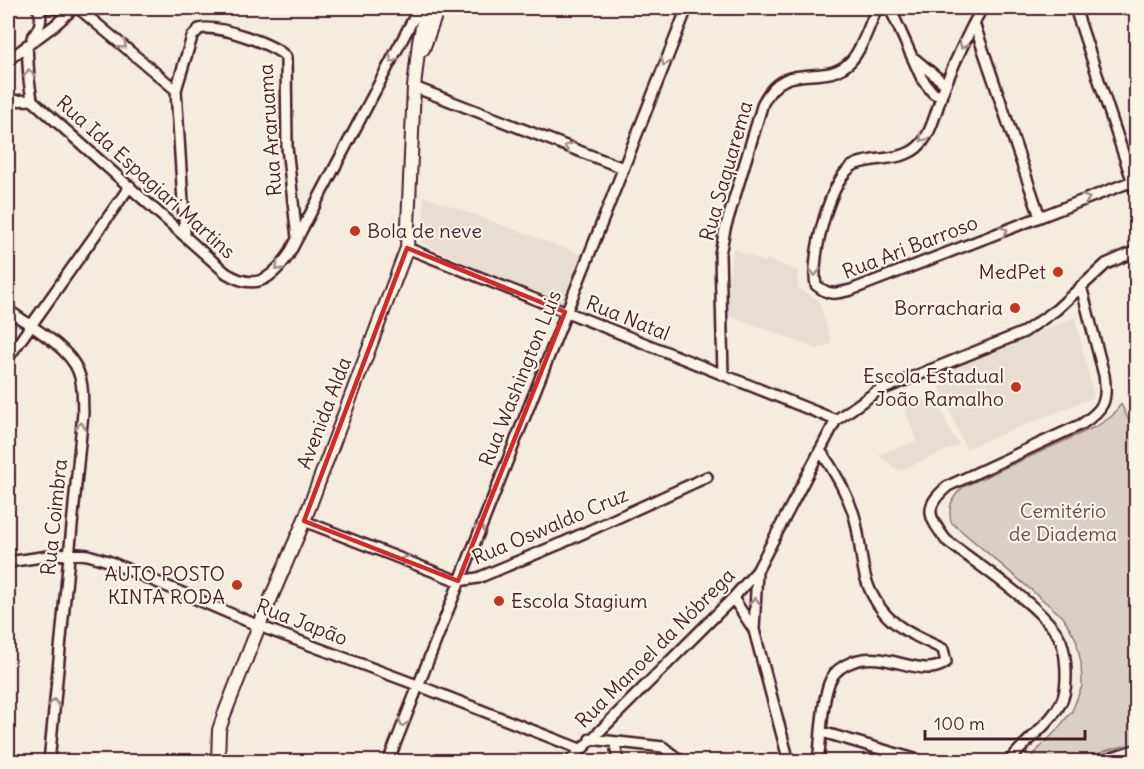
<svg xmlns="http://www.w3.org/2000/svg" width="1144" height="769" viewBox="0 0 1144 769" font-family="Delius,sans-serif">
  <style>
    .built { fill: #e8ddd0 }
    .green { fill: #dbcec4; stroke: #927678; stroke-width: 1.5 }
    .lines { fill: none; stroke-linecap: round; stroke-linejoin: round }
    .minor-casing { stroke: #4a1f2b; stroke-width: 14 }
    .secondary-casing { stroke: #4a1f2b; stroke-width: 16 }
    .minor { stroke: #fcf5e5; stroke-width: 9 }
    .secondary { stroke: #fcf5e5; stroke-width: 12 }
    .oneway { stroke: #a38a88 }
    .marked { fill: none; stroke: #d62828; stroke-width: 4.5; stroke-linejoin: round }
    .poi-dot { fill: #c8321e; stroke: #fcf5e5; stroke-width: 2 }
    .labels { text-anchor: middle; stroke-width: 4.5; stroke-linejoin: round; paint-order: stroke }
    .street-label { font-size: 20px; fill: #4a1f2b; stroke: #fcf5e5 }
    .poi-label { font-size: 20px; fill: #4a1f2b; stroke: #fcf5e5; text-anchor: end }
    .park-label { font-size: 20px; fill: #6e4b51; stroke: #fcf5e5 }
  </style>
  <rect width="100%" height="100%" fill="#f5ecde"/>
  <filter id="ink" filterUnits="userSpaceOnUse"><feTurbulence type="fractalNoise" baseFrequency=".0167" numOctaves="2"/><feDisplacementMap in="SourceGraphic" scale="12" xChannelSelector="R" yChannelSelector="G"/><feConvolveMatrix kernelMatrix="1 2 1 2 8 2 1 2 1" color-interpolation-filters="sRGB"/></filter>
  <g filter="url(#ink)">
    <path class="built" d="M424 196 586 256 565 309 422 243Z
      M733 248 764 262 767 259 799 271 797 281 799 289 818 300 832 343 817 349 725 314Z
      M1075 317 1094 397 966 449 935 377Z
      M936 396 950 431 959 445 899 471 878 455 916 441 905 409Z"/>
    <path class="green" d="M1121 404 1136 436V743L1108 750 1080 761H1027L1055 732 1072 711 1082 686 1081 663 1076 639 1063 617 951 522C948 507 951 498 963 487L1097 426 1112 416Z"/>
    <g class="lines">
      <g class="minor-casing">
        <path id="minor" d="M49 8H66
          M78 8 176 90
          M890 8 922 79 933 93 941 97
          M982 8C968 33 956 59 945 86 939 101 934 124 926 137 910 164 881 155 856 164 830 174 810 260 816 285 829 296 835 294 851 290L1133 181
          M1075 8 1136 192
          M974 23 1040 217
          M32 38C39 29 45 18 37 8
          M27 45 29 80 32 100 226 273C255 291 270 280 288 256L419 8
          M915 59 945 84
          M8 60 55 25 74 8
          M414 87 623 168
          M8 101 32 100
          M185 234 176 90 192 37 199 29C217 24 274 44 286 57L287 147 297 238
          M407 248 836 420
          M8 310C30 326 68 346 78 371 84 384 82 400 83 413L49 762
          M8 358 130 186
          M723 375 720 254 725 229 763 103C786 57 823 89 850 62 862 50 870 23 877 8
          M304 521 458 581 478 578 562 543 707 477
          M8 562 69 553 88 555 108 561 259 626 417 685 580 749
          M733 598 754 630 789 762
          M754 630 757 571
          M822 732 925 762
          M590 739 663 747 682 762
          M615 743 618 762
          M388 762 687 8
          M569 762 733 598 757 571 836 420 876 392 1024 332 1056 310 1106 264 1136 251
          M818 762C821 740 822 696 831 679 835 671 844 665 852 662 885 648 923 681 946 662L943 649C922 639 896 629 882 610 857 578 864 549 854 515 846 491 834 470 820 450
          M1009 762C1024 741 1054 722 1063 698 1068 683 1067 649 1058 635 1037 603 978 565 946 540 928 516 923 507 948 486L1082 424C1104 409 1108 401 1104 375L1081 286"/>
      </g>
      <g class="secondary-casing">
        <path id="secondary" d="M423 49 438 8
          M218 762 219 730 224 715 259 626 304 521 407 248 414 87 419 42 426 8
          M1103 762 1136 751"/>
      </g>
      <use href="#minor" class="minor"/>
      <use href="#secondary" class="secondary"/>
    </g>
    <defs><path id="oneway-chevron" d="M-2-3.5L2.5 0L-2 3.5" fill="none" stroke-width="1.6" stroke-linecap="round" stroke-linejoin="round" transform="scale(1.5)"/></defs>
    <g class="oneway">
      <use href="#oneway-chevron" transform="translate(123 45) rotate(40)"/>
      <use href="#oneway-chevron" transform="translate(963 45) rotate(114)"/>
      <use href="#oneway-chevron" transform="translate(393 59) rotate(118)"/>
      <use href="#oneway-chevron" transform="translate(665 62) rotate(112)"/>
      <use href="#oneway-chevron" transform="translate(29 73) rotate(-92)"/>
      <use href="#oneway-chevron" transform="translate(923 138) rotate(124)"/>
      <use href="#oneway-chevron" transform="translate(568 147) rotate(-159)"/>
      <use href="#oneway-chevron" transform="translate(1086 199) rotate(-21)"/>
      <use href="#oneway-chevron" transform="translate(1004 231) rotate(-21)"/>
      <use href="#oneway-chevron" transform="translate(279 267) rotate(133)"/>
      <use href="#oneway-chevron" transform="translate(815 272) rotate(89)"/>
      <use href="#oneway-chevron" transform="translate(81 426) rotate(-84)"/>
      <use href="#oneway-chevron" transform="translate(480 527) rotate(-68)"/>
      <use href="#oneway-chevron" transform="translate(404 560) rotate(-159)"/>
      <use href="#oneway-chevron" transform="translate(755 601) rotate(-88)"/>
      <use href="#oneway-chevron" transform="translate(54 703) rotate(-85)"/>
      <use href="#oneway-chevron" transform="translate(403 723) rotate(111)"/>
    </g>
  </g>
  <path class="marked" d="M407 248 565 312 458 581 304 521Z"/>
  <g class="poi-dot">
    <circle cx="355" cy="231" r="6"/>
    <circle cx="1058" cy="272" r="6"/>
    <circle cx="1015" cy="308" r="6"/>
    <circle cx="1016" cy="387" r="6"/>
    <circle cx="237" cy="585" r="6"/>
    <circle cx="499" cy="601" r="6"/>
  </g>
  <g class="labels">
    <g class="street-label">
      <text transform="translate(270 130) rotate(-94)" y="7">Rua Araruama</text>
      <text transform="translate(726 171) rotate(-74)" y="7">Rua Saquarema</text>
      <text transform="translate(146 177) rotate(42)" y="7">Rua Ida Espagiari Martins</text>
      <text transform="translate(910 247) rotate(-21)" y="7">Rua Ari Barroso</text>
      <text transform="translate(628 318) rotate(22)" y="7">Rua Natal</text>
      <text transform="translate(520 378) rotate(-68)" y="7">Rua Washington Luis</text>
      <text transform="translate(324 413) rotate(-69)" y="7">Avenida Alda</text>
      <text transform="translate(54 517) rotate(-84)" y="7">Rua Coimbra</text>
      <text transform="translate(550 526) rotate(-23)" y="7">Rua Oswaldo Cruz</text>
      <text transform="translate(302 622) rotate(21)" y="7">Rua Japão</text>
      <text transform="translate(655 648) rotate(-45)" y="7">Rua Manoel da Nóbrega</text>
    </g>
    <g class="poi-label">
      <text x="367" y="238" text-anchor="start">Bola de neve</text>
      <text x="1046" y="279">MedPet</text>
      <text x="1003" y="315">Borracharia</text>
      <text x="1004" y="383">Escola Estadual<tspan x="1004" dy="23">João Ramalho</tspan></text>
      <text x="225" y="581">AUTO POSTO<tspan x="225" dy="23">KINTA RODA</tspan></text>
      <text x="511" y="608" text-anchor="start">Escola Stagium</text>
    </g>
    <g class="park-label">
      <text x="1063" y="518">Cemitério<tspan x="1063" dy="23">de Diadema</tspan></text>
    </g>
  </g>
  <rect width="1144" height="769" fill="none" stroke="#fcf5e5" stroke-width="30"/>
  <rect x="15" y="15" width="1114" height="739" fill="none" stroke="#4a1f2b" stroke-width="2" filter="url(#ink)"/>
  <path d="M925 730v9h160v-9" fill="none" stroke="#4a1f2b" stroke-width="3"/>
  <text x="934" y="730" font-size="18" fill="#4a1f2b" stroke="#fcf5e5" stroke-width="4.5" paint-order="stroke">100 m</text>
</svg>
